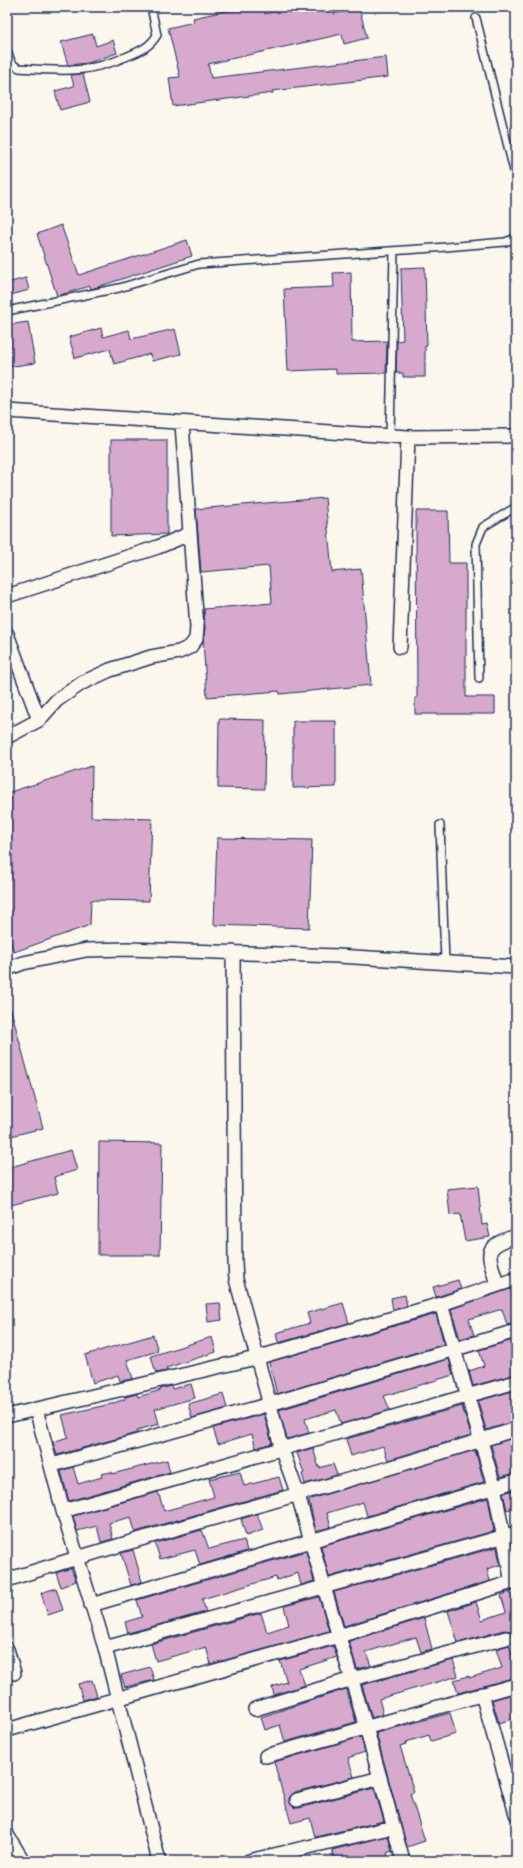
<svg xmlns="http://www.w3.org/2000/svg" width="523" height="1868" viewBox="0 0 523 1868" font-family="'Playpen Sans',sans-serif">
  <style>
    .building { fill: #d7aacd; stroke: #1b2f5e }
    .lines { fill: none; stroke-linecap: round; stroke-linejoin: round }
    .service-casing { stroke: #1b2f5e; stroke-width: 10 }
    .minor-casing { stroke: #1b2f5e; stroke-width: 16 }
    .service { stroke: #fbf7ec; stroke-width: 7 }
    .minor { stroke: #fbf7ec; stroke-width: 13 }
  </style>
  <rect width="100%" height="100%" fill="#fbf7ec"/>
  <filter id="ink" filterUnits="userSpaceOnUse"><feTurbulence type="fractalNoise" baseFrequency=".025" numOctaves="2"/><feDisplacementMap in="SourceGraphic" scale="8" xChannelSelector="R" yChannelSelector="G"/><feConvolveMatrix kernelMatrix="1 2 1 2 8 2 1 2 1" color-interpolation-filters="sRGB"/></filter>
  <g filter="url(#ink)">
    <path class="building" d="M243 7H264L265 14 290 7H333L334 14 359 7 367 38 344 44 342 34 208 64 211 78 386 57 388 77 272 91 273 93 173 106 169 78 180 77 168 28 194 22 193 18Z
      M93 34 96 46 113 40 117 53 88 63 68 65 61 42Z
      M83 74 90 102 60 110 55 91 74 86 71 75Z
      M61 225 79 275 187 240 192 256 91 289 90 286 57 296 37 234Z
      M425 267 427 346H425V377H403V373H396L397 341 403 340 401 268Z
      M351 272 352 342 387 341 386 373 336 374V369L288 371 284 289 334 287 333 273Z
      M26 278 29 290 7 296V283Z
      M28 322 35 363 7 367V325Z
      M101 328 103 337 129 330 131 339 175 329 181 354 152 361 150 354 114 364 110 349 75 358 69 337Z
      M111 440H167V534L111 536Z
      M325 498 332 572 361 569 371 685 280 694 279 691 207 697 203 642 205 628 204 609 272 603 269 566 201 572 196 509Z
      M416 511H448L449 563H466V697H495V714H415V698H417Z
      M219 719 265 720 264 789 218 788Z
      M293 721H336V787L293 788Z
      M92 766 91 817 152 819 149 901 91 900 90 925 14 952 7 933V793Z
      M217 838 312 840 309 928 214 925Z
      M7 1010H11L43 1128 7 1137Z
      M99 1142 162 1143 160 1255H98Z
      M71 1150 77 1170 54 1177 58 1193 7 1206V1168Z
      M478 1186 482 1225 487 1224 490 1237 465 1241 460 1214 450 1215 447 1189Z
      M458 1280 461 1289 436 1297 433 1287Z
      M516 1287V1323L507 1325 502 1309 469 1319 474 1335 460 1339 451 1309Z
      M405 1295 407 1306 393 1310 391 1298Z
      M220 1303 222 1320 208 1322 206 1304Z
      M343 1303 349 1323 278 1343 276 1333 310 1323 307 1313Z
      M436 1314 444 1344 277 1394 269 1362Z
      M153 1335 158 1351 127 1360 133 1379 120 1381 118 1375 93 1383 85 1355Z
      M212 1337 216 1352 166 1368 167 1371 156 1373 151 1356Z
      M516 1339V1357L512 1358 516 1374 473 1386 469 1371 484 1366 479 1350Z
      M449 1359 453 1375 384 1396 390 1410 341 1424 336 1410 305 1419 309 1433 287 1439 279 1410Z
      M191 1384 195 1398 155 1409 159 1424 137 1430V1433L57 1455 53 1442 68 1437 62 1415 111 1404 125 1399V1397L137 1394 138 1397 161 1390 160 1389 171 1386 172 1389Z
      M516 1390V1421L486 1430 478 1401Z
      M223 1394 227 1408 192 1418 188 1404Z
      M462 1406 471 1435 388 1460 383 1446 351 1456 346 1439Z
      M264 1414 272 1443 256 1448 252 1434 218 1444 213 1428Z
      M516 1437V1473L500 1477 491 1445Z
      M313 1448 319 1468 333 1464 337 1475 305 1484 302 1474 304 1473 297 1453Z
      M475 1450 484 1482 367 1516 363 1502 327 1513 331 1527 316 1531 309 1501 310 1499Z
      M167 1460 170 1472 69 1501 61 1471 73 1467 78 1484 102 1477 101 1474 112 1472V1474Z
      M240 1472 244 1486 279 1477 283 1490 135 1532 131 1517 109 1523 113 1539 101 1542 97 1526 77 1531 73 1516 158 1492 164 1511 214 1497 209 1479Z
      M514 1490 516 1507 507 1510 503 1493Z
      M488 1498 494 1531 329 1577 321 1546Z
      M257 1514 263 1530 246 1536 241 1519Z
      M202 1530 209 1549 244 1540 247 1551 200 1565 195 1550 160 1559 155 1543Z
      M497 1547 500 1565 487 1569 490 1581 344 1626 334 1592Z
      M133 1550 142 1582 131 1585 121 1553Z
      M306 1551 314 1581 301 1585 298 1573 277 1580 276 1577 202 1599 206 1612 128 1633 125 1622 142 1617 137 1600Z
      M71 1568 76 1581 61 1587 56 1573Z
      M56 1588 63 1610 48 1615 41 1593Z
      M516 1590V1634L513 1635 512 1631 504 1630 458 1643 448 1611 476 1602 482 1620 506 1612 501 1595Z
      M319 1597 329 1631 211 1664 206 1647 156 1661 151 1644 261 1613 267 1632 289 1625 284 1606Z
      M424 1618 432 1649 421 1652 416 1637 366 1652 371 1666 357 1669 349 1641Z
      M509 1645 516 1669V1677L458 1693 454 1680 469 1676V1678L502 1668 496 1649Z
      M333 1646 337 1657 299 1669 305 1685 274 1695 272 1687 287 1682 280 1661Z
      M453 1660 458 1676 379 1699 383 1714 372 1718 362 1685Z
      M150 1667 154 1680 125 1687 121 1675Z
      M92 1680 97 1696 83 1700 78 1684Z
      M346 1689 356 1722 285 1742 280 1725 265 1730 261 1717Z
      M516 1693V1718L499 1723 492 1700Z
      M450 1713 456 1734 431 1741 429 1735 406 1742V1744L400 1746 414 1792 410 1794 425 1841 407 1847 376 1733Z
      M361 1737 365 1752 348 1758 354 1777 295 1792 289 1798V1802L295 1808H299L374 1788 384 1821 315 1837 310 1818 291 1823 274 1762Z
      M388 1836 392 1851 387 1853 389 1861H335L332 1850Z"/>
    <g class="lines">
      <g class="service-casing">
        <path id="service" d="M476 18 516 179
          M7 51 12 64 19 68C62 71 87 74 128 56 140 51 150 47 157 35L151 7
          M7 311 119 288 199 264 434 248 505 242 516 238
          M390 436 394 251
          M479 678 476 544 483 527 516 507
          M440 825 445 962"/>
      </g>
      <g class="minor-casing">
        <path id="minor" d="M7 411 408 437 516 436
          M7 596 158 547 189 534
          M7 634 39 720
          M400 647 408 437
          M7 737 39 720 57 700 82 683 110 670 151 657 179 652 190 647 196 639 197 627 182 424
          M233 952 235 1262 236 1279 282 1450 298 1495 324 1587 366 1727 403 1861
          M7 969 23 963 86 950 128 949 338 956 516 967
          M497 1285C489 1253 480 1248 516 1236
          M441 1304 494 1486 512 1583
          M36 1409 63 1511 105 1648 159 1861
          M7 1416 256 1358 441 1304 516 1279
          M52 1465 270 1404 516 1331
          M63 1511 516 1382
          M7 1580C175 1525 348 1484 516 1429
          M91 1605 516 1481
          M105 1648 516 1533
          M7 1649 14 1673
          M482 1694 516 1814
          M255 1709 352 1679 506 1638
          M7 1730 339 1636 516 1581
          M266 1756 516 1685
          M297 1800 380 1778
          M7 1835 23 1861
          M249 1861 393 1827"/>
      </g>
      <use href="#service" class="service"/>
      <use href="#minor" class="minor"/>
    </g>
  </g>
  <rect width="523" height="1868" fill="none" stroke="#fbf7ec" stroke-width="24"/>
  <rect x="12" y="12" width="499" height="1844" fill="none" stroke="#1b2f5e" stroke-width="1.5" filter="url(#ink)"/>
</svg>
